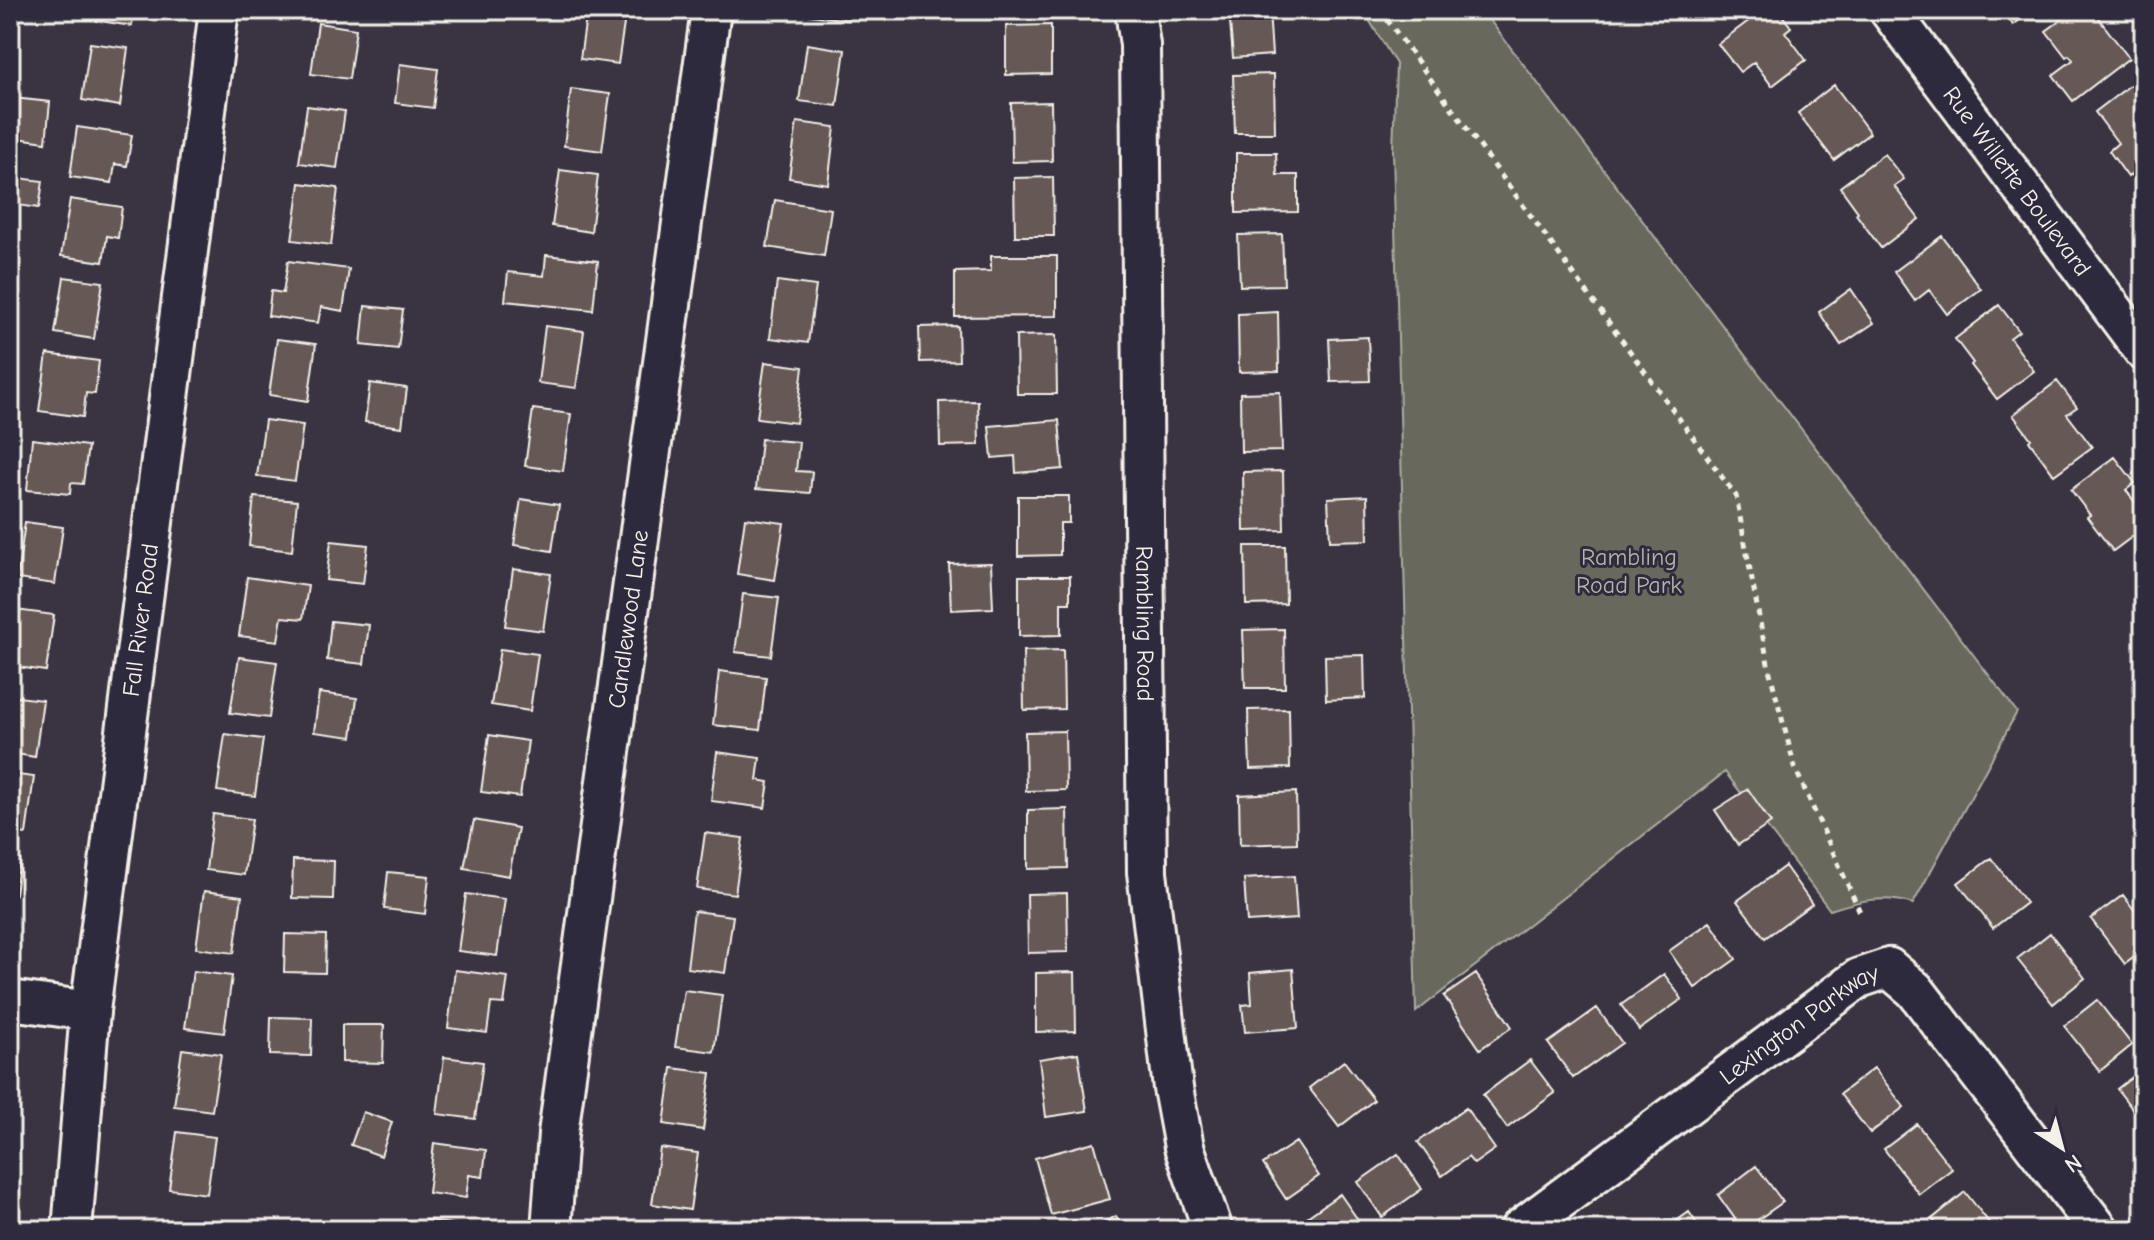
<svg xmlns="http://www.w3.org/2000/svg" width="2154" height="1240" viewBox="0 0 2154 1240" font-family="'Comic Neue',sans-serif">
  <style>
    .green { fill: #68695b; stroke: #aeada2; stroke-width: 2 }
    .building { fill: #655955; stroke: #f4f1e8; stroke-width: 2 }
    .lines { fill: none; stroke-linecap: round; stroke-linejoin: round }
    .street-casing { stroke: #f4f1e8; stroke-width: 44 }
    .path { stroke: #f4f1e8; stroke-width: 5; stroke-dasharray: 6 6; stroke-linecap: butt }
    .street { stroke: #2f2a3d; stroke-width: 38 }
    .labels { text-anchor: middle; stroke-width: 6; stroke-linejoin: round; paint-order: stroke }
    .street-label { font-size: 24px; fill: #f4f1e8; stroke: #2f2a3d }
    .park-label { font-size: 24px; fill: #b5b4a9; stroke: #2f2a3d }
  </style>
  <rect width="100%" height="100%" fill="#3a3342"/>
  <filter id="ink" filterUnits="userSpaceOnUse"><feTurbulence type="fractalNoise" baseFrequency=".0125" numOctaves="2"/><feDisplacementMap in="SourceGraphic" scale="16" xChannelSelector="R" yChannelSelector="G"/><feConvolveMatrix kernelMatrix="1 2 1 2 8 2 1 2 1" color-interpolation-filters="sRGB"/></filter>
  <g filter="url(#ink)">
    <path class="green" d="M1363 10H1482L2017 712 1913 904C1884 894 1858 901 1830 910L1725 772 1416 1012 1393 151 1396 64Z"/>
    <path class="building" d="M95 10H134L132 26 93 20Z
      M587 10H626L618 64 580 59Z
      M811 10H850L848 20 810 15Z
      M1229 10H1269L1272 55 1233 58Z
      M1763 10H1778L1791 27 1785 32 1806 60 1772 86 1754 62 1740 72 1718 44Z
      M2002 10H2033L2013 25Z
      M2075 10H2092L2129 58 2073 101 2053 75 2073 60 2069 55 2066 57 2046 31Z
      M318 23 356 29 349 79 311 74Z
      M1051 25V74L1006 75V26Z
      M90 43 128 48 120 106 82 100Z
      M807 44 845 50 837 106 799 101Z
      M400 64 438 69 433 108 395 103Z
      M1274 74 1275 133H1235L1233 75Z
      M2133 83 2144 98V164L2128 177 2109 151 2118 143 2095 112Z
      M1834 85 1870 133 1834 160 1798 113Z
      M571 89 610 94 602 151 564 146Z
      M13 98 50 102 46 142 10 137Z
      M1051 102 1052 161 1012 162 1011 103Z
      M307 106 345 111 337 168 299 163Z
      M797 122 835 127 828 184 789 178Z
      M77 127 132 135 127 166 115 164 112 183 70 177Z
      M1236 153H1276L1277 175H1298V212L1236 213Z
      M1884 154 1904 179 1894 186 1919 219 1881 248 1856 214 1858 212 1840 187Z
      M560 170 598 175 591 232 552 226Z
      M10 177 43 181 39 208 10 204Z
      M1053 177 1054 236H1015L1014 178Z
      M300 183 338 188 331 245 292 240Z
      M70 199 122 207 118 238 107 236 103 262 61 256Z
      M775 200 831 209 824 256 767 247Z
      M1282 234 1284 285 1240 286 1238 235Z
      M1942 236 1981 289 1947 314 1929 290 1915 301 1894 272Z
      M546 255 598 261 593 310 505 301 508 272 544 276Z
      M991 256H1057V316L955 317V272L991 271Z
      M288 261 349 269 343 311 321 307 318 323 268 316 271 291 283 293Z
      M64 277 103 282 94 339 55 333Z
      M777 281 816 286 808 343 770 338Z
      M1851 289 1874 323 1841 345 1819 312Z
      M1999 305 2019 331 2010 338 2034 371 1997 399 1971 365 1973 363 1955 339Z
      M365 306 403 310 398 349 361 345Z
      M1278 312 1279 371 1239 372 1238 314Z
      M545 326 584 331 576 388 538 383Z
      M958 326 959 361 920 362 919 327Z
      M1056 335 1057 394H1017L1016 336Z
      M1368 337 1370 381 1331 382 1329 339Z
      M277 339 316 344 308 401 269 395Z
      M47 354 99 361 95 394 86 393 83 417 39 411Z
      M765 362 803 367 796 423 757 418Z
      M2057 381 2077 407 2067 414 2092 447 2054 475 2029 441 2031 439 2013 415Z
      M370 383 407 388 402 427 365 422Z
      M1280 392 1282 451 1241 452 1240 393Z
      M978 401 979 445 940 446 939 402Z
      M533 409 571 414 563 471 525 466Z
      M265 420 303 425 295 481 257 476Z
      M1059 420 1063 469 1016 473 1015 456 992 458 989 426Z
      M32 439 88 446 83 484 71 483 70 494 27 490Z
      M761 439 799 442 796 471 812 472 810 493 756 489Z
      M2115 457 2135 483 2126 490 2144 515V528L2113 551 2087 517 2090 515 2071 490Z
      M1283 471 1284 530 1244 531 1243 472Z
      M1018 496H1069V523H1060V555L1018 556Z
      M1367 496 1368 540 1330 541 1328 498Z
      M254 497 297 501 292 551 249 546Z
      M521 499 559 505 552 551 514 545Z
      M745 518 784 523 775 580 737 574Z
      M25 522 63 527 55 584 17 579Z
      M331 541 368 545 363 584 326 580Z
      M1245 546H1285L1286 604 1246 605Z
      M991 563 993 608 951 610 949 564Z
      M513 569 551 574 543 631 505 626Z
      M1019 576H1070V603H1061V635L1019 636Z
      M247 577 308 586 303 619 282 617 278 641 239 636Z
      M743 594 779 598 771 656 735 652Z
      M16 610 54 615 46 671 10 666Z
      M331 621 369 625 364 664 327 660Z
      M1284 629 1285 688H1245L1243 630Z
      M500 649 538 654 530 711 491 705Z
      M1063 650 1064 709 1024 710 1023 651Z
      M1364 655 1365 698 1326 700 1325 656Z
      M239 657 277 662 269 718 230 713Z
      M719 671 766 677 760 730 713 725Z
      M319 693 357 698 352 737 314 732Z
      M10 696 43 700 35 757 10 753Z
      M1289 709 1290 768 1250 769 1248 710Z
      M1065 731 1066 790 1026 791 1025 732Z
      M225 734 263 739 255 796 217 791Z
      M489 735 528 741 520 797 481 792Z
      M717 752 760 758 757 780 769 782 765 808 711 801Z
      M10 774 34 777 26 834 10 832Z
      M1748 789 1771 823 1738 845 1715 810Z
      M1296 792 1297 843 1240 845 1239 795Z
      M1067 809 1068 868 1028 869V810Z
      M213 814 252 819 244 875 206 870Z
      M474 820 518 828 509 876 464 868Z
      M705 833 743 838 735 894 697 889Z
      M10 858 20 859 12 915H10Z
      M1991 858 2026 903 1993 928 1958 883Z
      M293 860 334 861 333 899 292 898Z
      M1785 866 1812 904 1765 938 1737 901Z
      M388 872 429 876 425 914 384 909Z
      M1294 876 1297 919 1247 922 1244 879Z
      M204 891 242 896 234 953 196 948Z
      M1067 893 1068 952 1028 953 1027 894Z
      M466 894 505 899 497 956 458 951Z
      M2123 895 2144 923V950L2125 964 2091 919Z
      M694 911 733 916 725 973 687 968Z
      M1710 922 1736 959 1695 988 1669 951Z
      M2050 933 2085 978 2053 1004 2017 959Z
      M285 934 326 935 325 973 284 972Z
      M1293 969 1298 1028 1245 1032 1242 1005 1252 1004 1250 973Z
      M455 970 508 977 504 1004 491 1003 487 1033 448 1028Z
      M193 971 232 976 224 1033 185 1028Z
      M1075 972 1076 1031 1036 1032V973Z
      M1476 974 1512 1027 1480 1049 1444 996Z
      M1664 974 1682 999 1639 1030 1621 1005Z
      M684 990 722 995 714 1052 675 1047Z
      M2097 1000 2132 1045 2100 1071 2064 1026Z
      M1597 1008 1622 1043 1573 1078 1548 1043Z
      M271 1017 312 1018 311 1056 270 1055Z
      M342 1025H384L383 1063 342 1062Z
      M182 1049 221 1054 212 1111 174 1106Z
      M1078 1053 1087 1111 1046 1117 1039 1059Z
      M444 1057 483 1062 475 1119 437 1114Z
      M1530 1060 1555 1093 1507 1128 1483 1095Z
      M1344 1061 1374 1100 1339 1127 1309 1088Z
      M672 1068 711 1073 703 1130 664 1124Z
      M1874 1068 1904 1107 1870 1133 1840 1094Z
      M2144 1068V1124L2117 1089Z
      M1466 1108 1495 1149 1474 1164 1468 1157 1442 1176 1418 1142Z
      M363 1112 392 1122 381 1156 351 1145Z
      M1917 1124 1952 1169 1919 1194 1884 1149Z
      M177 1132 215 1137 207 1194 169 1189Z
      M1094 1142 1110 1199 1051 1215 1035 1158Z
      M1296 1142 1319 1176 1286 1199 1263 1164Z
      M434 1143 486 1150 483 1177 469 1175 466 1198 428 1193Z
      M660 1148 698 1153 690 1210 652 1204Z
      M1398 1154 1422 1189 1382 1217 1358 1182Z
      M1756 1166 1783 1202 1743 1230 1718 1195Z
      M1965 1192 1995 1230H1941L1932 1219Z
      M1340 1194 1365 1230H1306L1300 1222Z
      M1689 1212 1701 1230H1664Z
      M1116 1216 1123 1230H1089Z
      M426 1220 464 1226V1230H425Z
      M171 1221 210 1226 209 1230H170Z"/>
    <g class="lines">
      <g class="street-casing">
        <g id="street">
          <path id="s1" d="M1135 10 1140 45 1147 872 1173 1088 1184 1147 1213 1230"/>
          <path id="s2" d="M1889 10 2144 351"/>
          <path d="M10 1000 90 1011"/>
          <path id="s3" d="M72 1230 90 1011 219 10"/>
          <path id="s4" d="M551 1230 558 1134 711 10"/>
          <path id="s5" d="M1519 1230 1859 978 1889 968 1915 990 2099 1230"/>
        </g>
      </g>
      <path class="path" d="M1380 10 1736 496 1769 669 1795 768 1861 914"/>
      <use href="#street" class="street"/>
    </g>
  </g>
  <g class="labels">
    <g class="street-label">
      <text dy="8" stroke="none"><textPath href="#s2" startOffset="214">Rue Willette Boulevard</textPath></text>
      <text dy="8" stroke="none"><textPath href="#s3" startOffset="614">Fall River Road</textPath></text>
      <text dy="8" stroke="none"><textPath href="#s4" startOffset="616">Candlewood Lane</textPath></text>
      <text dy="8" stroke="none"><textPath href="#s1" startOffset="614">Rambling Road</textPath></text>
      <text dy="8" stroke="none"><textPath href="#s5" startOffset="348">Lexington Parkway</textPath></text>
    </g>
    <g class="park-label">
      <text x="1629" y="565">Rambling<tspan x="1629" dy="28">Road Park</tspan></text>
    </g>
  </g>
  <rect width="2154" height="1240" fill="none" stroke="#2f2a3d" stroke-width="40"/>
  <rect x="20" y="20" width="2114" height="1200" fill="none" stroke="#f4f1e8" stroke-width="3" filter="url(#ink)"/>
  <g transform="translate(2062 1148) rotate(144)" stroke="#2f2a3d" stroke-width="6" paint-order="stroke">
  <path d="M0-6L14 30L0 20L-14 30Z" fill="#f4f1e8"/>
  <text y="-12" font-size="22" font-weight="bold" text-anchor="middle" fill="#f4f1e8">N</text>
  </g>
</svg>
